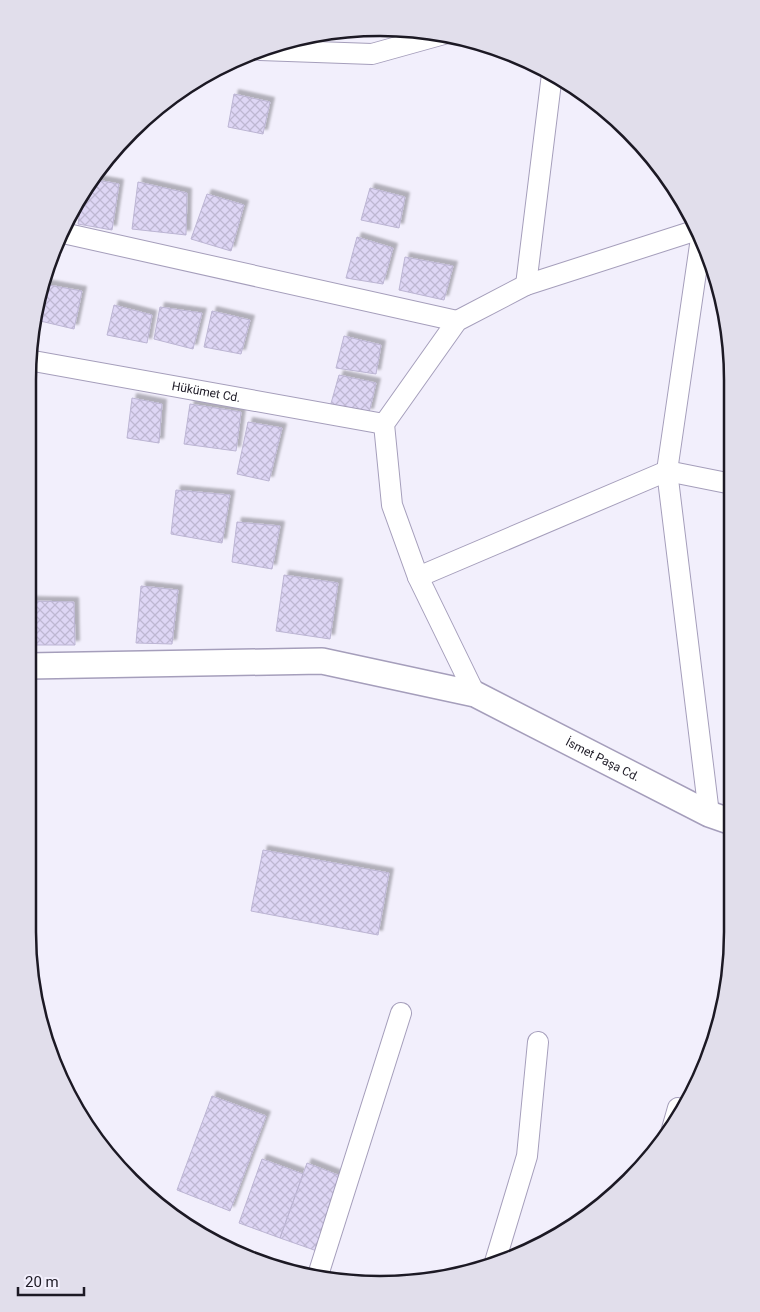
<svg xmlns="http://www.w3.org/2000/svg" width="760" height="1312" viewBox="0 0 760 1312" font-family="Roboto,sans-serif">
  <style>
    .building { fill: url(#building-cross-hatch); stroke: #bcb5d3; filter: url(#shadow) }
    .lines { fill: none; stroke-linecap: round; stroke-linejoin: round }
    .minor-casing { stroke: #a59ebb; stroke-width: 22 }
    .tertiary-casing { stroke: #a59ebb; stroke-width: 28 }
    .minor { stroke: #fff; stroke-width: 20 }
    .tertiary { stroke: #fff; stroke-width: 25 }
    .labels { text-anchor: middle; stroke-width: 4.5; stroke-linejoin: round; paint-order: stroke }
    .street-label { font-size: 12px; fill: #1c1924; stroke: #f2effc }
    .rim { fill: none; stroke: #1c1924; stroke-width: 2.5 }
  </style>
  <defs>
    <pattern id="building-cross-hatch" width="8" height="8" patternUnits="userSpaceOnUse" patternTransform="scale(1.25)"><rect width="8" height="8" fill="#ded6f5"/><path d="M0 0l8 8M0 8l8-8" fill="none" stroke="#beb7d2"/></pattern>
    <filter id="shadow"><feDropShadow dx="4.5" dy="-4.5" stdDeviation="1" flood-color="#0004"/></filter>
  </defs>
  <rect width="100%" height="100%" fill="#f2effc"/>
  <path class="building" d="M234 94 270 102 263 134 228 127Z
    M91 179 119 184 112 230 78 224 83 192Z
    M138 182 187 193 186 235 132 229Z
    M370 188 405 197 399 228 361 220Z
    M207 194 244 205 231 251 191 239Z
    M357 237 393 248 383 284 346 278Z
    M405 257 453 266 444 300 399 290Z
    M43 284 82 291 74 329 36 320Z
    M114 305 152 315 147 343 107 335Z
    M160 307 202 313 193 349 154 339Z
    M212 311 250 320 241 354 204 347Z
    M344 336 381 345 376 374 336 368Z
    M339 375 376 383 369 413 330 407Z
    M132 398 162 404 159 443 127 438Z
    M190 404 241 412 236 451 184 444Z
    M248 422 282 428 269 481 237 474Z
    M176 490 230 495 222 543 171 534Z
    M237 522 280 526 272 569 232 562Z
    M284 575 338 583 330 639 276 631Z
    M141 586 178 590 172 644 136 643Z
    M31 601 74 602 75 645H35Z
    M263 850 389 873 378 935 251 911Z
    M212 1096 266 1116 230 1211 177 1190Z
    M262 1159 303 1174 280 1238 239 1223Z
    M307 1163 343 1177 317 1251 280 1238Z"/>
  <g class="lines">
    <g class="minor-casing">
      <g id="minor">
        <path d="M260 50 372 54 444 34"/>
        <path d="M63 233 457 321"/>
        <path d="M701 238 667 471 709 814"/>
        <path d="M526 285 552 74"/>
        <path id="s1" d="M28 360 384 424"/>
        <path d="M418 577 667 471 732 484"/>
        <path d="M475 694 418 577 392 505 384 424 457 321 526 285 697 230"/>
        <path d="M672 1129 678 1108"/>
        <path d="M495 1262 527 1156 538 1042"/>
        <path d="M318 1275 401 1013"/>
      </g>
    </g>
    <g class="tertiary-casing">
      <g id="tertiary">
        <path id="s2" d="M28 666 322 661 475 694 709 814 732 822"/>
      </g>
    </g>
    <use href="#minor" class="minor"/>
    <use href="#tertiary" class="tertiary"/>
  </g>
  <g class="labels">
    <g class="street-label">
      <text dy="4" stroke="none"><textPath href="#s1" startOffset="181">Hükümet Cd.</textPath></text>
      <text dy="4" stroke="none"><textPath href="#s2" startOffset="594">İsmet Paşa Cd.</textPath></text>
    </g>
  </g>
  <path d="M0 0H760V1312H0ZM380 36H380A344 344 0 0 1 724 380V932A344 344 0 0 1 380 1276H380A344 344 0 0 1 36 932V380A344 344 0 0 1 380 36Z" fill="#e1deeb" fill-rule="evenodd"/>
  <path class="rim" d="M380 36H380A344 344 0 0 1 724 380V932A344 344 0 0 1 380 1276H380A344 344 0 0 1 36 932V380A344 344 0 0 1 380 36Z"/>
  <path d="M18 1287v8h66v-8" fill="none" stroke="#1c1924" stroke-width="2.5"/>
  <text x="25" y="1287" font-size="15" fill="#1c1924" stroke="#f2effc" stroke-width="4" paint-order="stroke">20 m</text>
</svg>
